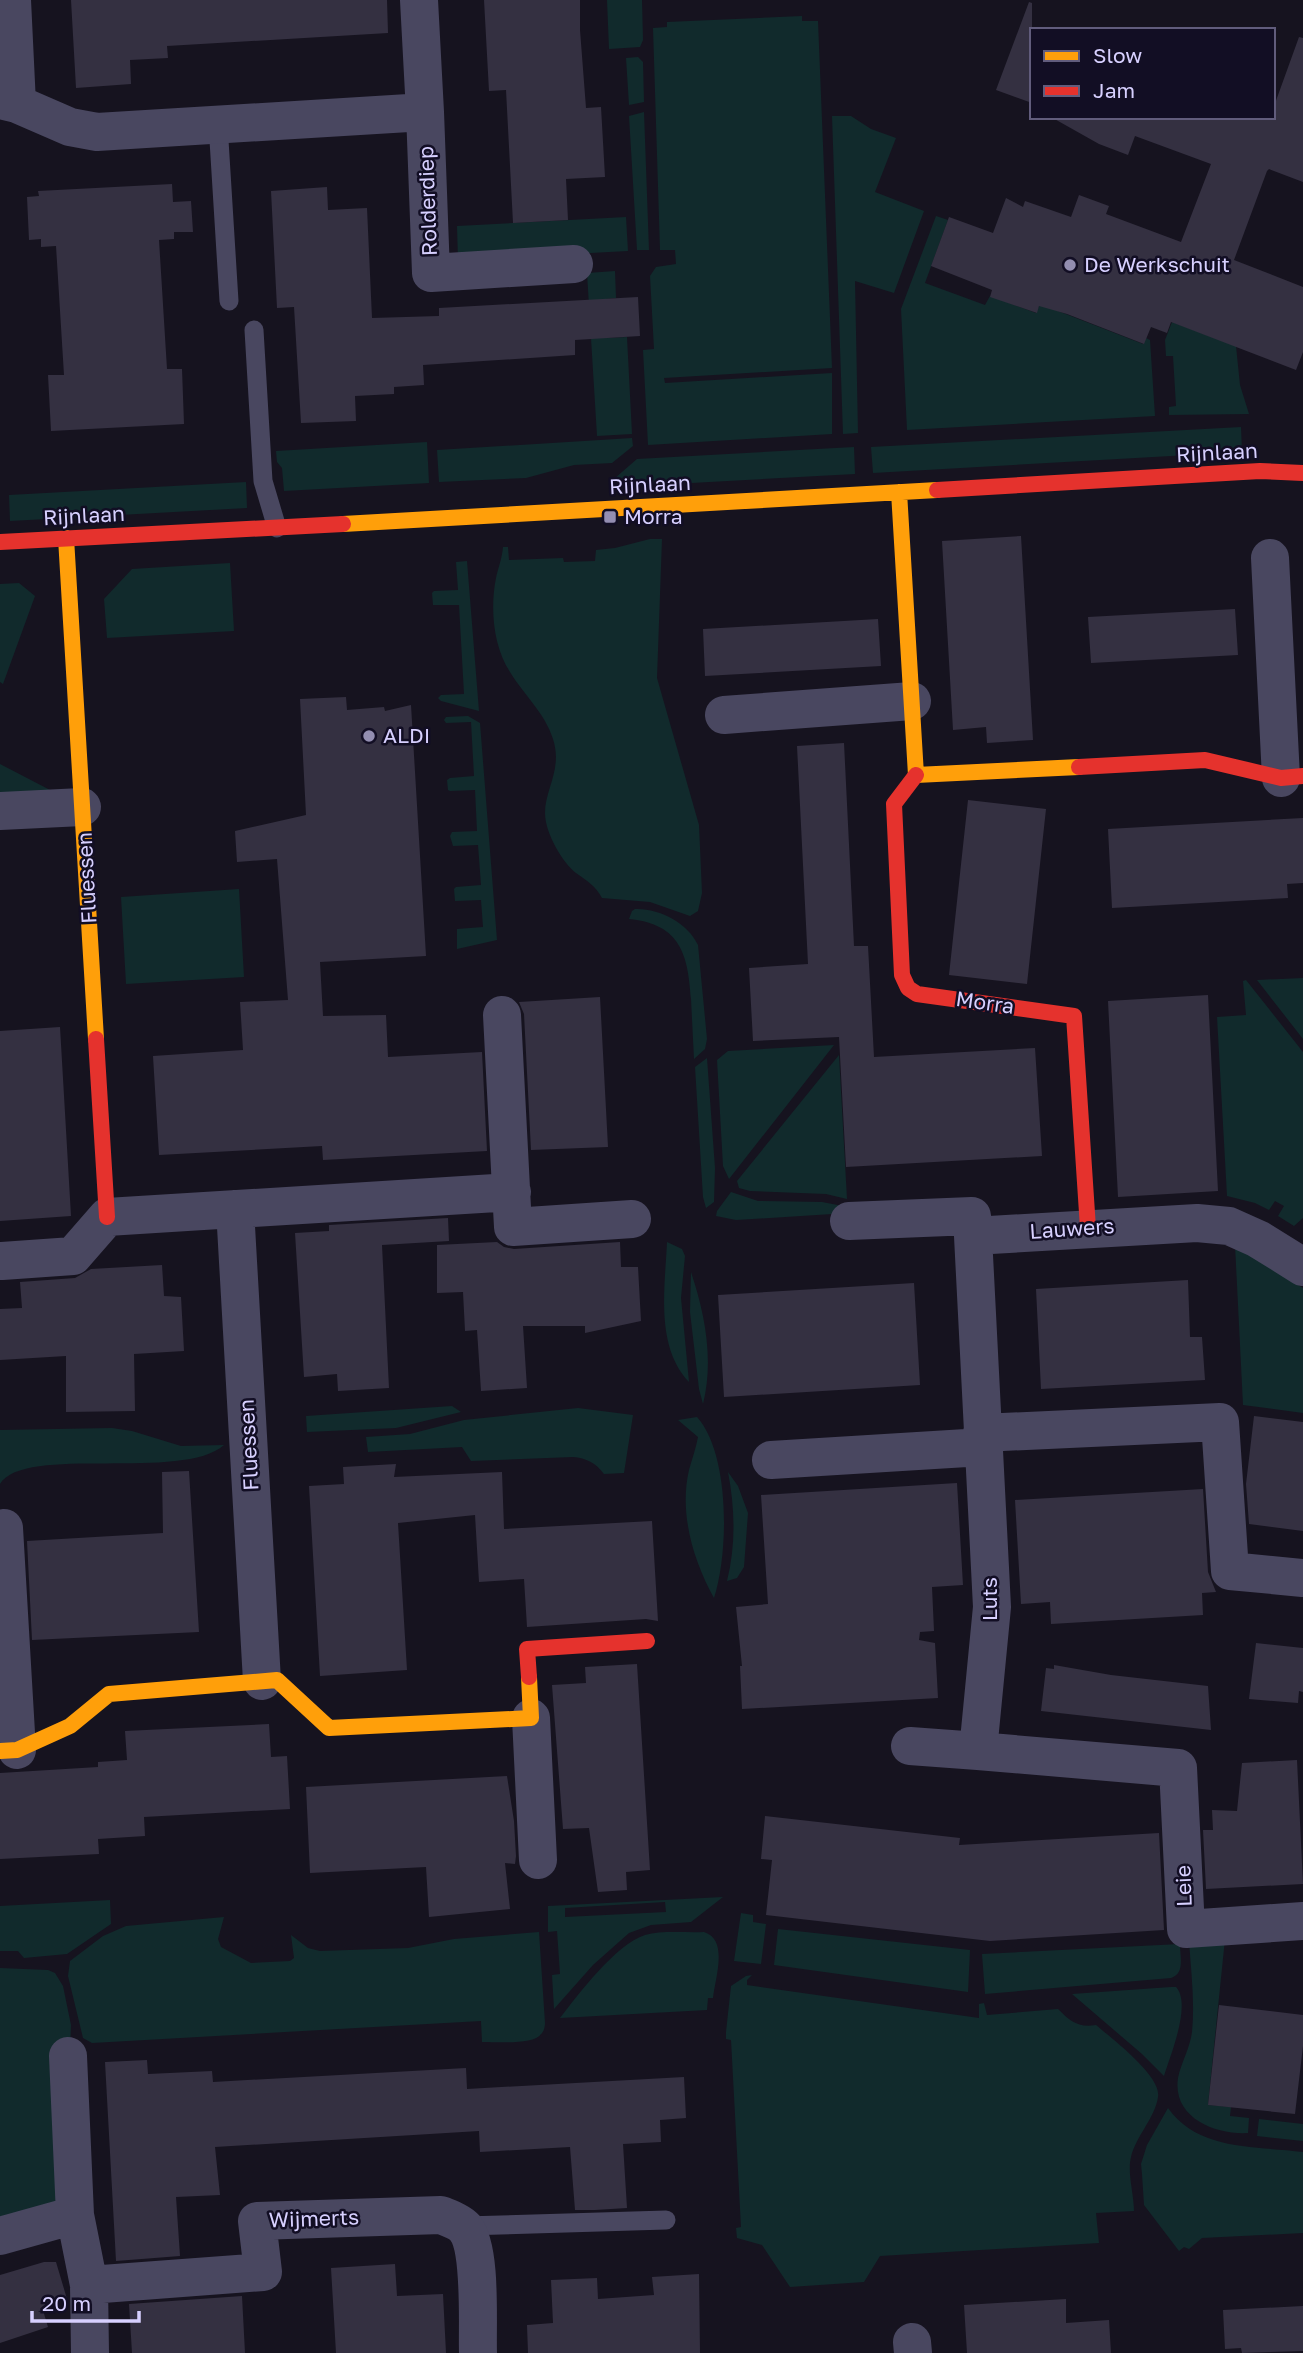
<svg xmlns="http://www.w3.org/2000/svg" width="1303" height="2353" viewBox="0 0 1303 2353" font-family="'Golos Text',sans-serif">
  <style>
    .green { fill: #112a2c; fill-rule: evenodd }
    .building { fill: #343041 }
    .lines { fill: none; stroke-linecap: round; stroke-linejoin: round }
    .lane { stroke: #494760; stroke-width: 19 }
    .street { stroke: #494760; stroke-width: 38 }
    .slow { stroke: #ff9f0a; stroke-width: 16 }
    .jam { stroke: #e5322d; stroke-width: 16 }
    .poi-dot { fill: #938eb1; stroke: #120e24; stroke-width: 2.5 }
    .labels { text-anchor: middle; stroke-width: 5; stroke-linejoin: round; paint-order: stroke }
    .street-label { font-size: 21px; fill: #d7d0ff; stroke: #120e24 }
    .poi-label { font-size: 21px; fill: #d7d0ff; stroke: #120e24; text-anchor: start }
  </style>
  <rect width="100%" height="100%" fill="#16131f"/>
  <path class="green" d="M607 0H642L643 40 640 47 609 49Z
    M802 16V21H818L832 368 664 378 665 383 832 373V434L648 445 643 350 654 349 650 276 656 267 676 264 675 250H660L653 28 667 27V22Z
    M638 57 643 62 644 102 629 105 626 58Z
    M644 112 649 250H637L629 116Z
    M832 116H851L871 129 896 138 875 192 924 211 894 293 855 281 858 433 843 434Z
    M936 216 948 220 925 283 985 305 990 296 1036 313 1040 304 1143 344 1146 338 1150 340 1155 416 907 430 901 309Z
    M626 217 628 251 458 260 457 226Z
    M615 271 616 298 606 299 608 338 627 337 632 434 597 436 587 273Z
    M1172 322 1236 346 1240 385 1249 414 1169 415V407L1176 406 1173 356H1166L1165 340Z
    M1241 427 1242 452 873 473 871 447Z
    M632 438 633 446 612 463 574 465 526 478 439 482 437 450Z
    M427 442 429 483 284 491 282 468 277 462 276 451Z
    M854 447 855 474 655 485 615 478 637 459Z
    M246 482 247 508 10 521 9 495Z
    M650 539H662L657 678 699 825 702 893 698 911 690 916 650 902 602 898C595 885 587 881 576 873 563 863 549 838 546 822 540 794 564 773 553 739 545 713 524 695 510 672 493 646 490 608 496 578 498 568 502 559 503 547H508L509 560 563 558 564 562 595 561 596 550 615 548Z
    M467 561 479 711 441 701 438 698 441 695 464 694 459 605H433L432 593 434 591 458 590 456 562Z
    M230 563 234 631 107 638 104 599 132 569Z
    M19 583 35 596 3 684 0 682V584Z
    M468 716 480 723 497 940 457 949V929L483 927 481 900 455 901 454 889 456 887 481 885 478 845 453 846 450 836 452 832 477 831 475 790 450 791 448 790 447 780 450 778 474 776 471 722 446 723 444 720 446 717Z
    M0 764 52 791 0 797Z
    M239 889 244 977 126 984 121 897Z
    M635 909C659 908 688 923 698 945L707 1039 705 1049 694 1059C693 1039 692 1019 691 999 688 955 681 924 629 919L632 911Z
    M1303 978V1039L1257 980Z
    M1246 980 1303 1052V1218L1294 1226 1278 1216 1284 1206 1275 1201 1269 1210 1255 1203 1227 1196 1217 1017 1246 1015 1243 981Z
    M834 1045 729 1179 723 1166 717 1060 728 1051Z
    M839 1055 847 1199 826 1194 750 1191 739 1188 737 1181Z
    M707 1058 715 1168 714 1202 706 1208 703 1197 695 1067Z
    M731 1192 758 1201 822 1202 848 1207V1213L736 1220 716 1216 717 1211Z
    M667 1242 682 1249 685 1256 681 1298 689 1382C655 1346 665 1288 667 1242Z
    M1235 1245 1303 1288V1413L1243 1405Z
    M691 1272C705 1314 714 1360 703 1404L699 1389 690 1312Z
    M452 1406 461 1412 396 1428 307 1432 306 1416Z
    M578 1408 633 1415 624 1473 604 1474C596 1463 586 1458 573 1457L471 1461 462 1447 368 1452 366 1437 410 1434 464 1420Z
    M697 1417C730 1454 729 1552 714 1598 693 1560 679 1513 689 1470 692 1459 696 1448 698 1437L678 1420Z
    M112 1428 132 1431 181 1446 224 1445C183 1482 24 1444 0 1484V1430Z
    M728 1472 738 1486 748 1513 744 1567 737 1578 727 1581C736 1545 735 1508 728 1472Z
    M723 1897 691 1922 651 1925 629 1933 593 1965 554 2009 552 1975 560 1974 557 1931 548 1932V1906ZM665 1902 666 1912 565 1917V1908Z
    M110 1900 111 1924 67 1954 24 1958 18 1951H0V1906Z
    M741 1913 753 1915V1922L766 1924 761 1964 734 1961Z
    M224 1917 218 1939 221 1947 251 1963 290 1961 294 1958 291 1935 308 1948 320 1951 408 1948 454 1939 539 1932 545 2023C545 2026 544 2032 541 2034 534 2045 496 2042 482 2042L481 2021 92 2043 83 2038 68 1976 70 1961 103 1936 126 1926Z
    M778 1929 970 1950 968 1992 774 1965Z
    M704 1932C729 1940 715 1978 713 1998H708L707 2010 560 2018C578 1995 616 1944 645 1935 662 1930 686 1933 704 1932Z
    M1225 1939 1208 2105 1231 2107 1230 2116 1249 2118 1248 2133C1216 2135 1172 2118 1178 2078 1181 2063 1190 2048 1192 2032 1195 2002 1191 1971 1189 1941Z
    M1180 1944C1180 1957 1185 1974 1171 1978L985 1994 982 1954Z
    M0 1968 48 1970 55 1973 63 1986 71 2025 64 2202 0 2222Z
    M752 1975 747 1980V1985L979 2018V2004L984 2003 987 2015 1058 2009C1070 2021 1078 2028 1096 2025 1111 2038 1162 2076 1158 2097 1155 2118 1136 2136 1131 2157 1127 2173 1134 2194 1134 2211L1096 2213 1099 2243 880 2256 864 2282 790 2287 762 2245 737 2238 736 2228 741 2227 731 2040 726 2039V2032L731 1986 746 1976Z
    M1171 1987H1176C1192 2004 1170 2056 1164 2076L1142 2054 1072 1994Z
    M1168 2108C1198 2151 1256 2146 1303 2152V2233L1202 2238 1189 2249 1184 2247 1179 2251 1144 2205 1142 2174 1141 2164 1147 2145Z
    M1259 2119 1303 2124V2141L1257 2136Z"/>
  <path class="building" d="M71 0H387L388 33 167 46 168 58 130 60 131 84 76 88Z
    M484 0H580V30L586 108 601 107 605 177 566 179 568 220 513 223 506 90 489 91Z
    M1029 2 1032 3V103L996 90Z
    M1299 37 1303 38V182L1269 169 1267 171 1234 260 1303 287V352L1296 370 1171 322 1167 333 1151 327 1144 344 1067 314 1039 306 1037 313 990 297 992 290 931 266 949 217 993 233 1006 198 1023 207 1025 201 1071 217 1079 195 1109 206 1106 214 1181 242 1211 164 1135 136 1128 155 1099 144 1051 117H1273V109Z
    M172 184 173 202 191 201 193 232H174V239L159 240 167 369H182L184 424 51 431 48 375H64L56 246 41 247V239L29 240 27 197 39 196 38 191Z
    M327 187 328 210 367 208 372 318 439 316V308L638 297 640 336 575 340V355L423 365 424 385 394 387V394L355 396 356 421 301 423 294 307 277 308 271 191Z
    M1021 536 1033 740 987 743 986 727 953 730 942 541Z
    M1235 609 1238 655 1091 663 1088 617Z
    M878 619 881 666 705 676 703 629Z
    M346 697 347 710 384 707 385 711 411 705 426 956 320 962 323 1016 386 1015 388 1057 482 1052 487 1151 323 1160 322 1146 159 1155 153 1056 243 1050 240 1002 288 1000 277 859 237 862 235 831 306 815 300 699Z
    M844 743 854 946H868L874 1057 1035 1048 1042 1156 846 1167 839 1037 753 1041 749 968 808 964 797 746Z
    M968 800 1046 809 1027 984 949 975Z
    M1303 818V883L1287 884 1288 898 1112 908 1108 829Z
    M1208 995 1218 1191 1118 1197 1108 1001Z
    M600 997 608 1147 531 1150 524 1014 519 1002Z
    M60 1027 71 1216 0 1221V1031Z
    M448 1218 449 1241 382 1245 389 1388 338 1391 337 1374 304 1377 295 1233 329 1231V1225Z
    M497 1242 504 1247 514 1249 620 1242 621 1267H638L641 1321 585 1333V1326H523L527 1388 481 1391 477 1330 465 1331 463 1292 437 1293V1245Z
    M162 1265 164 1296 181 1297 184 1351 134 1354 135 1411 66 1412V1356L0 1360V1309L22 1308 20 1282 75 1278 91 1269Z
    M1188 1280 1190 1337H1202L1205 1380 1041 1389 1036 1289Z
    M914 1283 920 1385 724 1397 718 1295Z
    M1254 1416 1303 1422V1531L1249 1524 1246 1484Z
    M396 1464 394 1477 502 1472 504 1529 652 1521 658 1621 646 1619 527 1627 524 1579 479 1582 475 1515 398 1523 407 1670 320 1676 309 1486 344 1484 343 1467Z
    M189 1471 199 1632 32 1640 27 1541 163 1533 162 1472Z
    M957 1483 963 1585 932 1587 934 1631 920 1632 919 1640 935 1643 938 1698 742 1709 740 1666H742L736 1607 768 1604 761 1495Z
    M1203 1489 1208 1572 1216 1592 1202 1593 1203 1615 1051 1624 1050 1602 1021 1604 1015 1500Z
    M1256 1643 1303 1648V1692L1299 1691 1298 1703 1249 1699Z
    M637 1664 650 1870 626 1872 627 1890 598 1892 589 1828 563 1829 552 1685 586 1683 585 1667Z
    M1054 1665 1111 1675 1208 1686 1211 1730 1041 1711 1046 1668 1054 1669Z
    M269 1724 271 1757 287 1756 290 1809 144 1817 145 1836 98 1839 99 1854 0 1859V1773L98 1767V1762L127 1760 125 1731Z
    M1297 1760 1303 1884 1206 1889 1203 1830H1213L1212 1810 1237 1811 1242 1763Z
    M507 1776 514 1821 516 1856 515 1864 505 1863 510 1909 429 1917 426 1867 310 1873 306 1787Z
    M765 1816 960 1838 959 1845 1159 1833 1164 1930 990 1941 766 1915 772 1860 761 1859Z
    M1219 2005 1303 2015V2046L1295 2114 1208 2105Z
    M147 2060 148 2074 212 2071 213 2082 466 2068 467 2089 684 2077 686 2118 660 2120 661 2142 623 2144 627 2208 595 2210H575L570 2147 480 2152 479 2131 215 2147 220 2195 176 2197 180 2256 116 2261 105 2062Z
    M44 2262H56L67 2299 42 2307 48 2327 0 2343V2275Z
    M395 2264 397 2296 443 2294 446 2353H336L331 2268Z
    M699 2274 700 2353H528L527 2325 553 2323 551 2280 597 2278 598 2299 654 2295 652 2277Z
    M242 2296 245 2353H132L129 2304Z
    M1066 2299V2323L1109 2320 1111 2353H967L964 2305Z
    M1303 2306V2351L1242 2353 1241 2348 1225 2349 1223 2310Z"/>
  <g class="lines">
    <path class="lane" d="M218 124 229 301
      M254 330 263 481 277 528
      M464 2226 666 2220"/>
    <path class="street" d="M12 0 17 104
      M0 100 17 104 70 127 97 132 425 112 419 0
      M425 112 431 273 574 264
      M1270 558 1281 778
      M724 715 912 701
      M0 811 82 807
      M502 1015 513 1227 632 1219
      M235 1209 262 1681
      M849 1221 972 1216 973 1236 1197 1223 1229 1226 1258 1239 1303 1267
      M2 1261 73 1256 107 1217 512 1192
      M982 1433 1220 1422 1230 1571 1303 1578
      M771 1460 983 1447
      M4 1528 17 1750
      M531 1718 538 1860
      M910 1746 978 1751 992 1607 973 1236
      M978 1751 1178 1768 1186 1929 1303 1921
      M68 2056 75 2215 89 2285 90 2353
      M0 2236 75 2215
      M89 2285 263 2272 257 2221 441 2215C448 2218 460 2222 465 2228 482 2249 477 2325 478 2353
      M912 2342 913 2353"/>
    <path class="slow" d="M899 492 916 775 1079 767
      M343 524 937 490
      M66 538 96 1039
      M0 1751 17 1750 70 1726 109 1694 277 1680 329 1728 531 1718 529 1677"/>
    <path class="jam" d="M937 490 1260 471 1303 473
      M0 542 343 524
      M1079 767 1205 760 1281 778 1303 776
      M916 775 894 804 902 975 908 988 917 994 1074 1016 1088 1228
      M96 1039 107 1217
      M529 1677 527 1649 647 1641"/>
  </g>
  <g class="poi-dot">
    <circle cx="1070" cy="265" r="7"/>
    <rect x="603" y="510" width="14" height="14" rx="3.5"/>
    <circle cx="369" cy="736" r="7"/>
  </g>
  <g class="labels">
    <g class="street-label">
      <text transform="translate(428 201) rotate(-92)" y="7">Rolderdiep</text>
      <text transform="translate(1217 453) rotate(-3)" y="7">Rijnlaan</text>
      <text transform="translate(650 485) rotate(-3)" y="7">Rijnlaan</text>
      <text transform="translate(84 516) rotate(-3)" y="7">Rijnlaan</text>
      <text transform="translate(87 878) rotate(-93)" y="7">Fluessen</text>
      <text transform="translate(985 1003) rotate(8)" y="7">Morra</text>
      <text transform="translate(1072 1229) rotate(-4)" y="7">Lauwers</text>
      <text transform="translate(249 1445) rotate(-93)" y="7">Fluessen</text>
      <text transform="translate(990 1599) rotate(-90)" y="7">Luts</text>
      <text transform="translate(1184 1886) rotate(-92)" y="7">Leie</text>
      <text transform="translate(314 2219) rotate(-2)" y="7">Wijmerts</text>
    </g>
    <g class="poi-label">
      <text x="1084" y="272">De Werkschuit</text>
      <text x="624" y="524">Morra</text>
      <text x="383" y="743">ALDI</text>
    </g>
  </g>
  <rect x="1030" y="28" width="245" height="91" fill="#120e24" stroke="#615c7c" stroke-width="2"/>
  <rect x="1044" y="51" width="35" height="10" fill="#ff9f0a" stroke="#615c7c" stroke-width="2"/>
  <text x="1093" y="63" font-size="21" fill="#d7d0ff">Slow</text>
  <rect x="1044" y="86" width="35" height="10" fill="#e5322d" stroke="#615c7c" stroke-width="2"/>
  <text x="1093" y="98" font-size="21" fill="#d7d0ff">Jam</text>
  <path d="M32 2311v10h107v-10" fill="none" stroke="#d7d0ff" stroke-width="3.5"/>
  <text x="42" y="2311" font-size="21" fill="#d7d0ff" stroke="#120e24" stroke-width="5" paint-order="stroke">20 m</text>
</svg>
